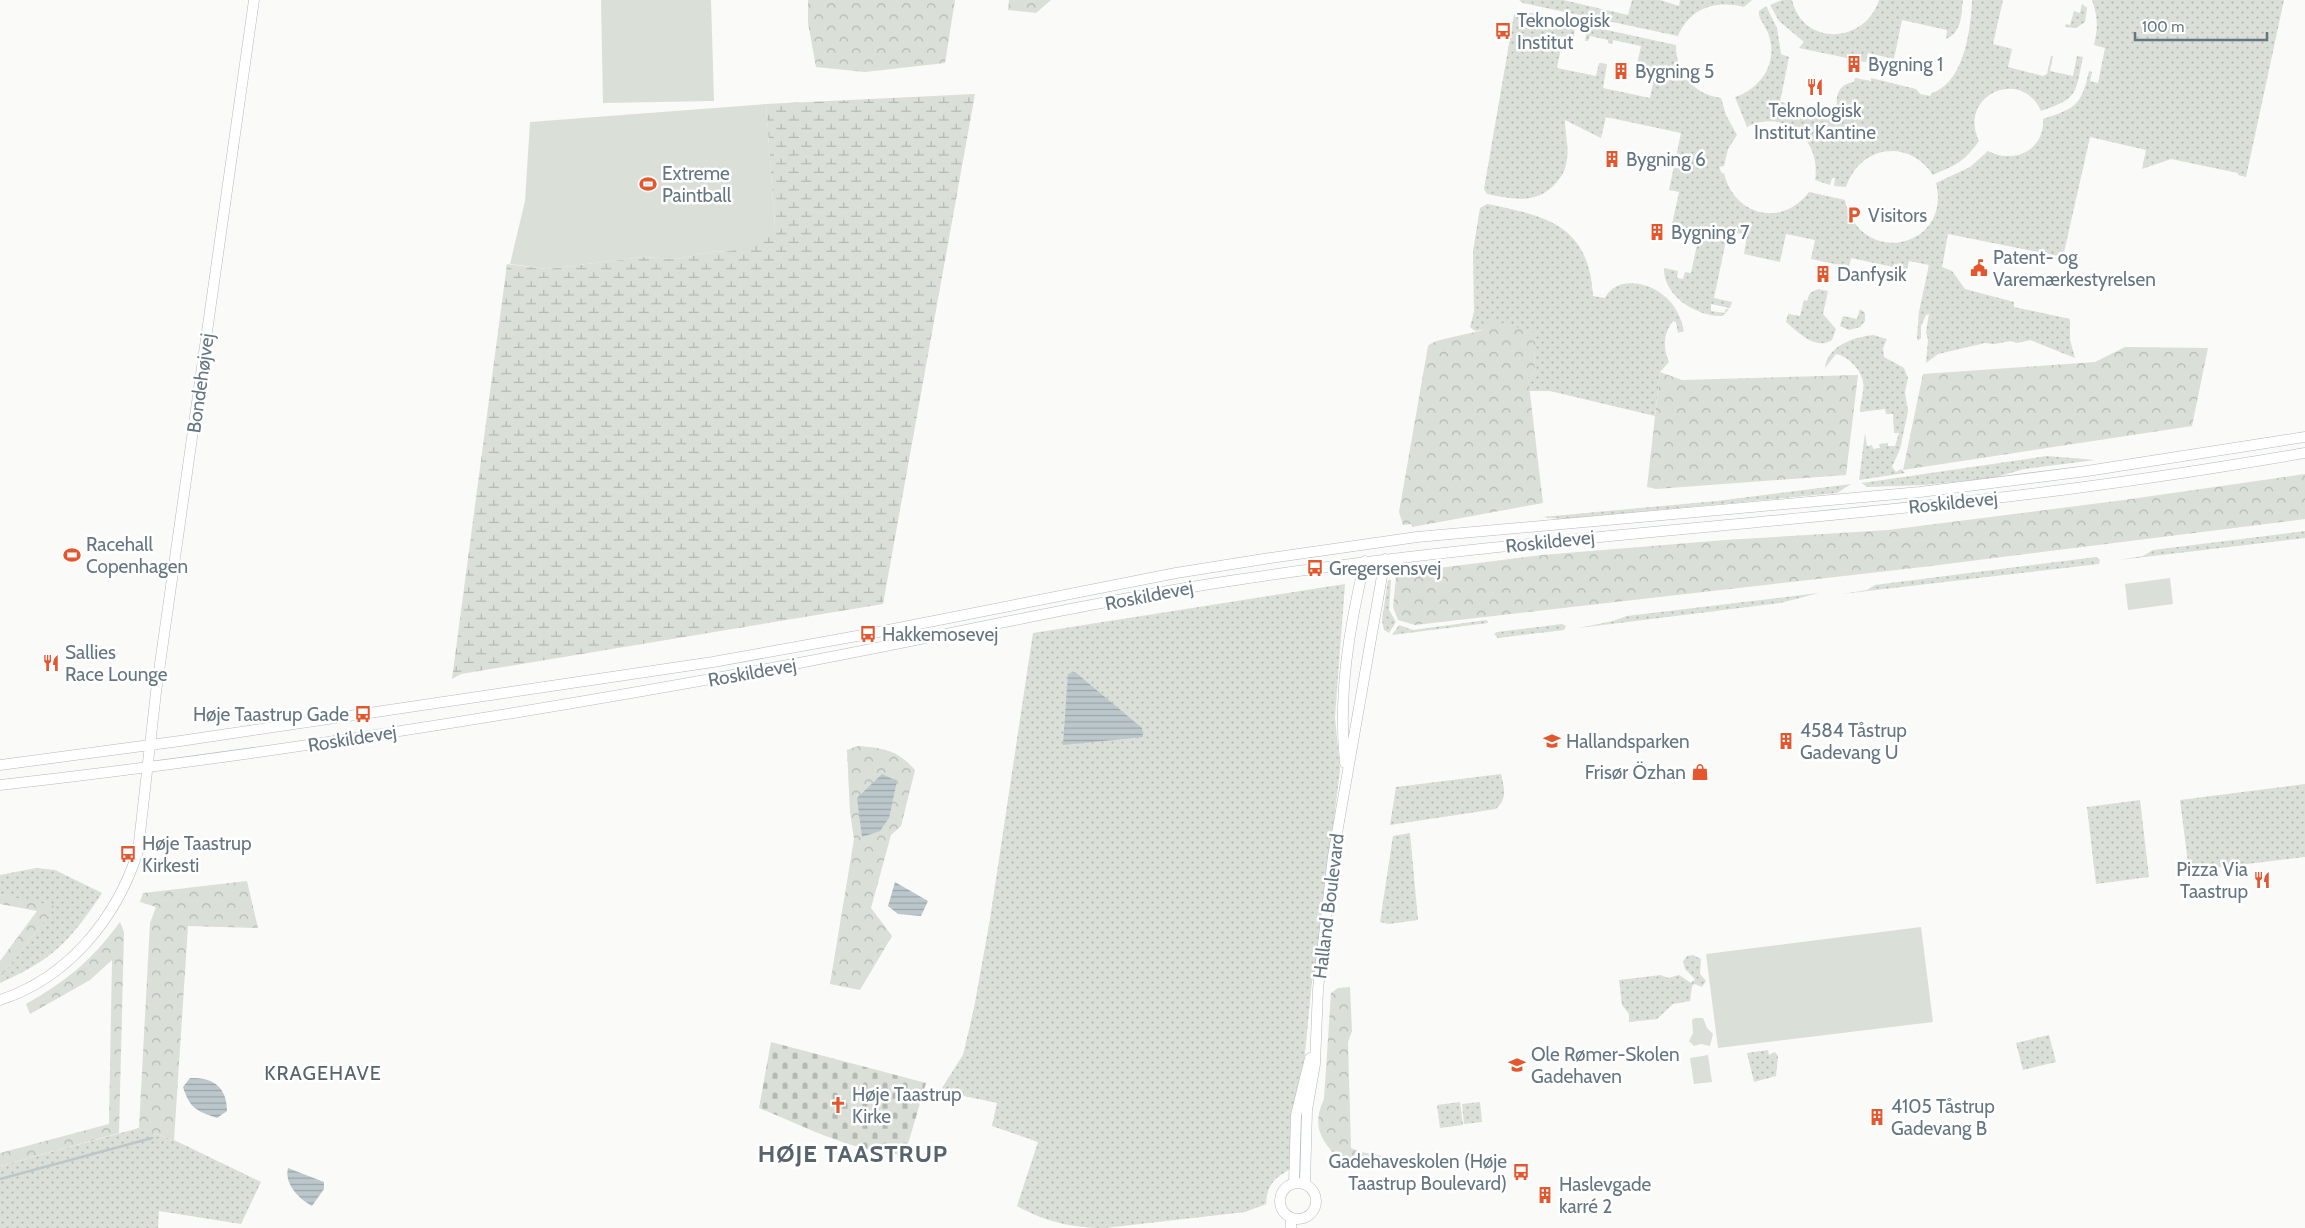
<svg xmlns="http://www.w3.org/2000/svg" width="2305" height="1228" viewBox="0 0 2305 1228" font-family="Cabin,sans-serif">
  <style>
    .grass { fill: url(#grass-dots) }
    .forest { fill: url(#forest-crowns) }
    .wetland { fill: url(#wetland-marsh) }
    .cemetery { fill: url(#cemetery-stones) }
    .pitch { fill: #dadfd7 }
    .water { fill: url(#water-rules) }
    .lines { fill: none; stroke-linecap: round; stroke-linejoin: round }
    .stream { stroke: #bbc7cb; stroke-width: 2.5 }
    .secondary-casing { stroke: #b3babf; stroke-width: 11 }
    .secondary { stroke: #fff; stroke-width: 10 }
    .labels { text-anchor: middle; stroke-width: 5; stroke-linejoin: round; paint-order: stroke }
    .poi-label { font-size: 19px; fill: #657683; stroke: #fff; text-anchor: start }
    .street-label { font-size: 19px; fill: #657683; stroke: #fff }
    .neighbourhood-label { font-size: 20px; letter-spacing: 1px; fill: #57646e; stroke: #fff }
    .district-label { font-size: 24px; font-weight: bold; letter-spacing: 1px; fill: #57646e; stroke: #fff }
  </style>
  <defs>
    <pattern id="grass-dots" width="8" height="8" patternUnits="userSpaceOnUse" patternTransform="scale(1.25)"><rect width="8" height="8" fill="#dadfd7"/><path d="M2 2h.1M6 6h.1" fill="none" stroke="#b4b9b4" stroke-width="1.8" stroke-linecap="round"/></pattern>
    <pattern id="forest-crowns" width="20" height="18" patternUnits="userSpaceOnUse" patternTransform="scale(1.25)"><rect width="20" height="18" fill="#dadfd7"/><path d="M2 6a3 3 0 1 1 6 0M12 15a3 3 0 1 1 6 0" fill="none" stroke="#b4b9b4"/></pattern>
    <pattern id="wetland-marsh" width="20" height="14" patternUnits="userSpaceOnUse" patternTransform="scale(1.25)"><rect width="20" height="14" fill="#dadfd7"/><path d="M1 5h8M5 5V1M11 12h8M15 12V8" fill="none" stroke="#b4b9b4"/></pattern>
    <pattern id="cemetery-stones" width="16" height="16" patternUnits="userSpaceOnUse" patternTransform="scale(1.25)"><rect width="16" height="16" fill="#dadfd7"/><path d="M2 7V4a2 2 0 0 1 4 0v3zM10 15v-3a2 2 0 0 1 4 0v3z" fill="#b4b9b4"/></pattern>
    <pattern id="water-rules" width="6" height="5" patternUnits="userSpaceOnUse" patternTransform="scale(1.25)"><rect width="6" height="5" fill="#bbc7cb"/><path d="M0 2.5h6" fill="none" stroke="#9ca6aa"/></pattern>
  </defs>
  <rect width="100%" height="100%" fill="#fafaf8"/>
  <path class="grass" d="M1519 0H1563L1628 15 1632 0H1660L1679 6 1680 0H1752L1744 7C1715 0 1690 8 1678 36L1523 3Z
    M1782 0H1792C1803 47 1865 44 1879 0H1963C1961 16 1962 32 1946 39L1947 30 1902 20 1894 59 1868 53 1866 62 1799 48 1804 42 1779 21 1770 5Z
    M1972 0H2003L1993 44 2012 49 2008 67 2043 76 2047 74 2051 56H2053L2050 71 2073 76 2077 56 2083 57C2075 94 2079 98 2041 111 2021 66 1957 96 1979 141 1963 163 1957 164 1933 175 1909 138 1860 145 1846 187L1834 186 1835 178H1832L1830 185 1815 180C1822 140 1785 108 1747 127L1735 97C1762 88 1779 61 1768 33 1764 23 1758 19 1759 11L1766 6 1777 28 1781 54 1789 57 1780 102 1789 104 1788 113 1793 116 1800 107C1814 104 1826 110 1836 120L1839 117C1835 102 1834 85 1854 82L1855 78 1871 81V78L1916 89 1920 94 1930 96 1932 93C1964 83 1971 29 1972 0Z
    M2092 0H2284L2246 177 2238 175V173L2171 159 2142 169 2146 150 2090 137 2063 257 1948 234 1942 267 1952 271 1965 289 2014 302V307L2070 319V340L2075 358 2030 340 2017 343 2011 341 1994 344 1985 343 1938 354 1926 363 1928 340 1926 332 1929 314 1926 315 1921 326V338L1918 341 1917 337 1919 312 1929 265 1909 261 1907 270 1851 258 1849 267 1811 259 1815 240 1786 234 1780 262 1744 254 1747 235 1728 231 1714 298 1732 302 1730 308 1711 304V311L1724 313 1726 309H1729L1723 316C1697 317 1663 296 1664 268L1678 271 1677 278 1683 279 1685 272 1691 273 1699 236 1671 229 1679 192 1669 190 1681 133 1606 117 1601 138 1565 120C1565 133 1569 147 1567 159 1566 169 1562 176 1556 183 1537 205 1512 199 1487 194L1484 189 1514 15 1522 11 1552 18 1555 22 1575 27 1572 50 1561 48 1557 68 1596 76 1599 63 1607 64 1603 88 1650 98 1654 78 1635 74 1641 46 1613 40 1612 44 1608 43V40L1590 36 1588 41H1585L1588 26 1676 45C1676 73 1693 94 1721 98L1726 115 1737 135 1728 149 1724 166 1719 167 1722 174 1724 173C1734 216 1782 228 1809 192L1845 200C1860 269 1952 248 1936 183L1970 167 1988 151C2014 165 2045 150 2043 119 2076 108 2081 106 2089 71L2092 72 2090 81 2098 83 2105 48 2094 45C2098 28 2098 17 2092 0Z
    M2082 4 2087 8 2085 22 2076 28 2065 27 2066 24 2070 25 2074 11 2080 13Z
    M1487 204C1547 216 1589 225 1593 296L1605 298C1616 276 1648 282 1663 295 1675 304 1681 317 1684 331L1678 333 1676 322 1673 321C1663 334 1663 348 1669 362L1660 372 1655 416 1550 391H1529L1528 377 1535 373 1534 351 1483 330 1475 331 1470 327 1474 312 1473 251 1480 208Z
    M1818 289 1828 291 1823 314 1836 329 1832 340C1816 351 1798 332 1786 322L1788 314 1800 316 1804 300 1807 301 1810 293Z
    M1860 309 1865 313V321L1860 327 1849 330 1840 326 1843 316 1857 319Z
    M1873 335 1887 339 1883 348 1884 357 1904 368 1908 378 1905 392 1908 411 1900 449 1892 467 1896 472 1901 469 1905 473 1859 480 1865 433 1867 446 1872 445 1873 449 1880 448 1879 444 1888 443V446H1895L1899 433H1894L1893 414H1886L1885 409 1860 412C1860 402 1865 389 1863 381 1860 369 1848 356 1836 354L1825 368C1827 346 1854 337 1873 335Z
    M2047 456 2095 460 2024 469 1993 478 1924 485 1867 487 1862 483Z
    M1851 484 1837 493 1562 519 1542 517 1717 501Z
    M2305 531V538L2119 560 2143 556 2153 550Z
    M2096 557 2100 560 2099 564 1842 594 1867 590 1875 585Z
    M1388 580H1391L1389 610 1396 622 1389 633 1384 630 1382 620Z
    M1345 584 1335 717 1340 770 1316 968 1312 981 1294 1167C1276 1177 1267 1183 1266 1204L1245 1212 1105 1228C1072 1228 1046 1222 1017 1206L1038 1142 992 1126 997 1103 940 1091 963 1055 974 1008 990 919 1033 633Z
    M1819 593 1780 603 1579 628 1613 621 1627 616Z
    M1487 620 1488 623 1392 635 1399 625 1413 630Z
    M1562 624 1566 626 1564 630 1498 638 1494 634 1497 632Z
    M1501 774C1504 788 1508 798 1496 809L1390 825 1396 787Z
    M2305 784V857L2189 871 2180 800Z
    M2140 800 2149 877 2096 884 2087 807Z
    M1410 833 1418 920 1389 924 1380 922 1393 836Z
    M36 868 55 870 102 893C70 941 54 959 0 983V978L55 907 0 895V875Z
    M1693 955 1701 959 1700 974 1706 981 1702 987 1695 984 1692 986 1690 1001 1673 1004 1657 1019 1629 1022V1014L1622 1005 1619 980 1661 975 1668 978 1679 975 1691 983 1695 979 1685 969 1683 961 1687 956Z
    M2049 1035 2056 1062 2023 1070 2016 1043Z
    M1768 1050 1769 1055 1775 1052 1778 1056 1776 1076 1754 1082 1747 1053Z
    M1460 1102 1463 1125 1440 1128 1437 1105Z
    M1480 1102 1482 1122 1464 1124 1462 1104Z
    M139 1128 174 1140 261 1182 241 1224 159 1211 158 1228H0V1166Z"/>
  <path class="forest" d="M808 0H955L945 63 865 72 816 67 808 23Z
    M1009 0H1051L1036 13 1008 10Z
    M1489 319 1537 333 1534 351 1535 373 1528 377 1543 503 1412 527 1411 524 1403 525 1399 512 1428 346C1433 339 1471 334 1483 330Z
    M2125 347 2208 348 2192 426 1903 470 1923 374 2095 362Z
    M1660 372 1682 380 1858 375 1846 475 1656 489 1647 487Z
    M2305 474V519L1923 567 1415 625 1398 620 1393 607 1396 577 1407 572 1542 555 1725 540 1888 530 2124 500Z
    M858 746C883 748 898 750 915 770L901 826 891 835 871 908 892 936 860 990 830 984 854 839 850 812 847 750Z
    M247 881 258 928 188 926 174 1140 139 1128 150 923 156 907 140 902 143 893Z
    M0 895 56 906 0 978V961L37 911 0 904Z
    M120 922 124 932 119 1133 0 1166V1153L109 1124 112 960 90 980 30 1014 26 1004C68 980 91 961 120 922Z
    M1350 987 1352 1031 1348 1042 1351 1148C1363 1154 1373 1153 1385 1157V1165L1350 1170C1328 1148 1308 1132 1324 1099L1331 993 1338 988Z"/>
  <path class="wetland" d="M975 94 883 604 461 674 452 679 507 264 547 269 643 257 677 259 711 252 731 251 775 228 766 104Z"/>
  <path class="cemetery" d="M771 1042 926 1083 905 1154C854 1153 806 1127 759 1108Z"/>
  <path class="pitch" d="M601 0H711L714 101 603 103Z
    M766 104 775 228 748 245 731 251 711 252 677 259 643 257 547 269 510 264 525 201 530 122Z
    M2170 578 2173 604 2128 610 2125 584Z
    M1921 927 1933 1022 1718 1048 1706 954Z
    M1695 1018H1703L1707 1028 1713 1034 1710 1046 1701 1044 1694 1046 1689 1041 1693 1033 1692 1020Z
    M1708 1055 1712 1082 1694 1084 1690 1058Z"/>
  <path class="water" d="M1075 672 1142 728 1143 737 1063 745 1068 674Z
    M882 774 897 781 889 818 880 831 862 837 857 798Z
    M895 882 928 901 921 916 898 914 888 906Z
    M190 1078C213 1077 227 1087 227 1111L217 1118C197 1111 190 1109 183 1087Z
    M288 1168 324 1182V1189L312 1206C299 1199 284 1184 288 1168Z"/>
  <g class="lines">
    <path class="stream" d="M0 1179 152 1138"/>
    <g class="secondary-casing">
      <path id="secondary" d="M1345 763C1338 695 1349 627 1365 561
        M0 765 180 741 713 662 868 634 1176 573 1270 558 1417 537 1920 492 2087 471 2305 437
        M0 785C268 755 534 712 799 663 944 636 1089 602 1236 580 1479 543 1724 528 1969 501 2081 489 2194 472 2305 453
        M0 1000C68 978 117 918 138 851L156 692 254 0
        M1280 1201a18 18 0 1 1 36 0a18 18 0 1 1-36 0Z
        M1294 1183 1296 1115 1310 1058
        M1305 1183 1307 1110 1315 1064 1318 989 1333 856 1385 559
        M1291 1218V1228"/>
    </g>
    <use href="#secondary" class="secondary"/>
  </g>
  <defs>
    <g id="bus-bare" transform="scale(1.35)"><path d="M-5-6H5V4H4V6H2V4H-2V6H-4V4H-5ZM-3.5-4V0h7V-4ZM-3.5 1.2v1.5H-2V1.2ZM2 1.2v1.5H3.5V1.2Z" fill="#e4572e" stroke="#fff" stroke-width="2.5" paint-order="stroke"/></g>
    <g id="building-bare" transform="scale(1.35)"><path d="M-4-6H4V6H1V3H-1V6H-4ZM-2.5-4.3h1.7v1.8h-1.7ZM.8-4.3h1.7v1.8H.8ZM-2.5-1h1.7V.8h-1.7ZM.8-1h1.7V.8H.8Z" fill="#e4572e" stroke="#fff" stroke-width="2.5" paint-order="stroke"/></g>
    <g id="restaurant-bare" transform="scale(1.35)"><path d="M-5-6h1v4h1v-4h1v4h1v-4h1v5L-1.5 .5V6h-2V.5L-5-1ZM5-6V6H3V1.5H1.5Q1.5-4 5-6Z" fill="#e4572e" stroke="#fff" stroke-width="2.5" paint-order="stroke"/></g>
    <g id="stadium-bare" transform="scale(1.35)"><path d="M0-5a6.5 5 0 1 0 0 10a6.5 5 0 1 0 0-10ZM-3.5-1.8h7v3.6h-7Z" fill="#e4572e" stroke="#fff" stroke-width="2.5" paint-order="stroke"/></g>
    <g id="parking-bare" transform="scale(1.35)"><path d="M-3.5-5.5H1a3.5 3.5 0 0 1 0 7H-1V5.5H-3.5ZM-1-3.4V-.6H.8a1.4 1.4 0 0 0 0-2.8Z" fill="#e4572e" stroke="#fff" stroke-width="2.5" paint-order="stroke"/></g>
    <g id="civic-bare" transform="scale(1.35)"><path d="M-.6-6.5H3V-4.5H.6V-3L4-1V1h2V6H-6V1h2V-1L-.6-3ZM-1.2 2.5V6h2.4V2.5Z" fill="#e4572e" stroke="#fff" stroke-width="2.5" paint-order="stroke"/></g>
    <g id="school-bare" transform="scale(1.35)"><path d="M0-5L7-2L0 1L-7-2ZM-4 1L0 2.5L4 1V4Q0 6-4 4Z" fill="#e4572e" stroke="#fff" stroke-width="2.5" paint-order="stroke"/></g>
    <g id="shop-bare" transform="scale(1.35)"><path d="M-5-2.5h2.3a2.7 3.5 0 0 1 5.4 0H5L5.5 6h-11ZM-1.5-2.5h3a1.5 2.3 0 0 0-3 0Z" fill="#e4572e" stroke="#fff" stroke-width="2.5" paint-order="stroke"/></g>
    <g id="church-bare" transform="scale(1.35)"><path d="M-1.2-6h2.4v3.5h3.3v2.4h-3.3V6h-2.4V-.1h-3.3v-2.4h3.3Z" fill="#e4572e" stroke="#fff" stroke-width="2.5" paint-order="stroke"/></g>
  </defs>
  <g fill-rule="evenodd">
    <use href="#bus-bare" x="1503" y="31"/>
    <use href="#building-bare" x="1854" y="64"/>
    <use href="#building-bare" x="1621" y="71"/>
    <use href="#restaurant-bare" x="1815" y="87"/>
    <use href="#building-bare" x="1612" y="159"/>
    <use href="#stadium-bare" x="648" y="184"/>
    <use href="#parking-bare" x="1854" y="215"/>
    <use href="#building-bare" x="1657" y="232"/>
    <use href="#civic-bare" x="1979" y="268"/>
    <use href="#building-bare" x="1823" y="274"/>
    <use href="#stadium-bare" x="72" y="555"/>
    <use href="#bus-bare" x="1315" y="568"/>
    <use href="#bus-bare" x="868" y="634"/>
    <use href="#restaurant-bare" x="51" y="663"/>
    <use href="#bus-bare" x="363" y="714"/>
    <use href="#school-bare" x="1552" y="741"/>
    <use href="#building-bare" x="1786" y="741"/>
    <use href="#shop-bare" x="1700" y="772"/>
    <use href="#bus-bare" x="128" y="854"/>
    <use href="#restaurant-bare" x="2262" y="880"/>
    <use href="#school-bare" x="1517" y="1065"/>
    <use href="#church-bare" x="838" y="1105"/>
    <use href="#building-bare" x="1877" y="1117"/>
    <use href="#bus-bare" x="1521" y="1172"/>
    <use href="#building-bare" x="1545" y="1195"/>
  </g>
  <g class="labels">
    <g class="poi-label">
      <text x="1517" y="27">Teknologisk<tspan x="1517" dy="22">Institut</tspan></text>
      <text x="1868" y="71">Bygning 1</text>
      <text x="1635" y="78">Bygning 5</text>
      <text x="1815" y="117" text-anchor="middle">Teknologisk<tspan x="1815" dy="22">Institut Kantine</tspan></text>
      <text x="1626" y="166">Bygning 6</text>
      <text x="662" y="180">Extreme<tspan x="662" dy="22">Paintball</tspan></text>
      <text x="1868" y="222">Visitors</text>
      <text x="1671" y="239">Bygning 7</text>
      <text x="1993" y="264">Patent- og<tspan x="1993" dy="22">Varemærkestyrelsen</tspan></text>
      <text x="1837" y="281">Danfysik</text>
      <text x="86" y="551">Racehall<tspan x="86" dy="22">Copenhagen</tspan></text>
      <text x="1329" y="575">Gregersensvej</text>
      <text x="882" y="641">Hakkemosevej</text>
      <text x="65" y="659">Sallies<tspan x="65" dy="22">Race Lounge</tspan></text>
      <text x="349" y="721" text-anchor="end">Høje Taastrup Gade</text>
      <text x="1800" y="737">4584 Tåstrup<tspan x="1800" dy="22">Gadevang U</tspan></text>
      <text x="1566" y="748">Hallandsparken</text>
      <text x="1686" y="779" text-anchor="end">Frisør Özhan</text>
      <text x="142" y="850">Høje Taastrup<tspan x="142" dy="22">Kirkesti</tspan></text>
      <text x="2248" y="876" text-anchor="end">Pizza Via<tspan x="2248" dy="22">Taastrup</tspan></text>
      <text x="1531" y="1061">Ole Rømer-Skolen<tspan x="1531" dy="22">Gadehaven</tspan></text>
      <text x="852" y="1101">Høje Taastrup<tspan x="852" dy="22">Kirke</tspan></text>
      <text x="1891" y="1113">4105 Tåstrup<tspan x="1891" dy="22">Gadevang B</tspan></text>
      <text x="1507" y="1168" text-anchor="end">Gadehaveskolen (Høje<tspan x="1507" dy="22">Taastrup Boulevard)</tspan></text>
      <text x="1559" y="1191">Haslevgade<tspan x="1559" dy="22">karré 2</tspan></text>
    </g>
    <g class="street-label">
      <text transform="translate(200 383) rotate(-82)" y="7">Bondehøjvej</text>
      <text transform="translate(1953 502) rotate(-6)" y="7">Roskildevej</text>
      <text transform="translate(1550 541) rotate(-6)" y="7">Roskildevej</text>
      <text transform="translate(1149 595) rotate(-11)" y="7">Roskildevej</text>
      <text transform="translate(752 672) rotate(-10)" y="7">Roskildevej</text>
      <text transform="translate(352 738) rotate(-9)" y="7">Roskildevej</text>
      <text transform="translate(1328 906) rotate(-83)" y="7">Halland Boulevard</text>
    </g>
    <g class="neighbourhood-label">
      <text x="323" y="1080">KRAGEHAVE</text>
    </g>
    <g class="district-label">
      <text x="853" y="1162">HØJE TAASTRUP</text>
    </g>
  </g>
  <path d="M2135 32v8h132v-8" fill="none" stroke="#657683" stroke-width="2.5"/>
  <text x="2142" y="32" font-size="15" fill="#657683" stroke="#ffffff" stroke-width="4" paint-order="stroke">100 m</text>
</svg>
